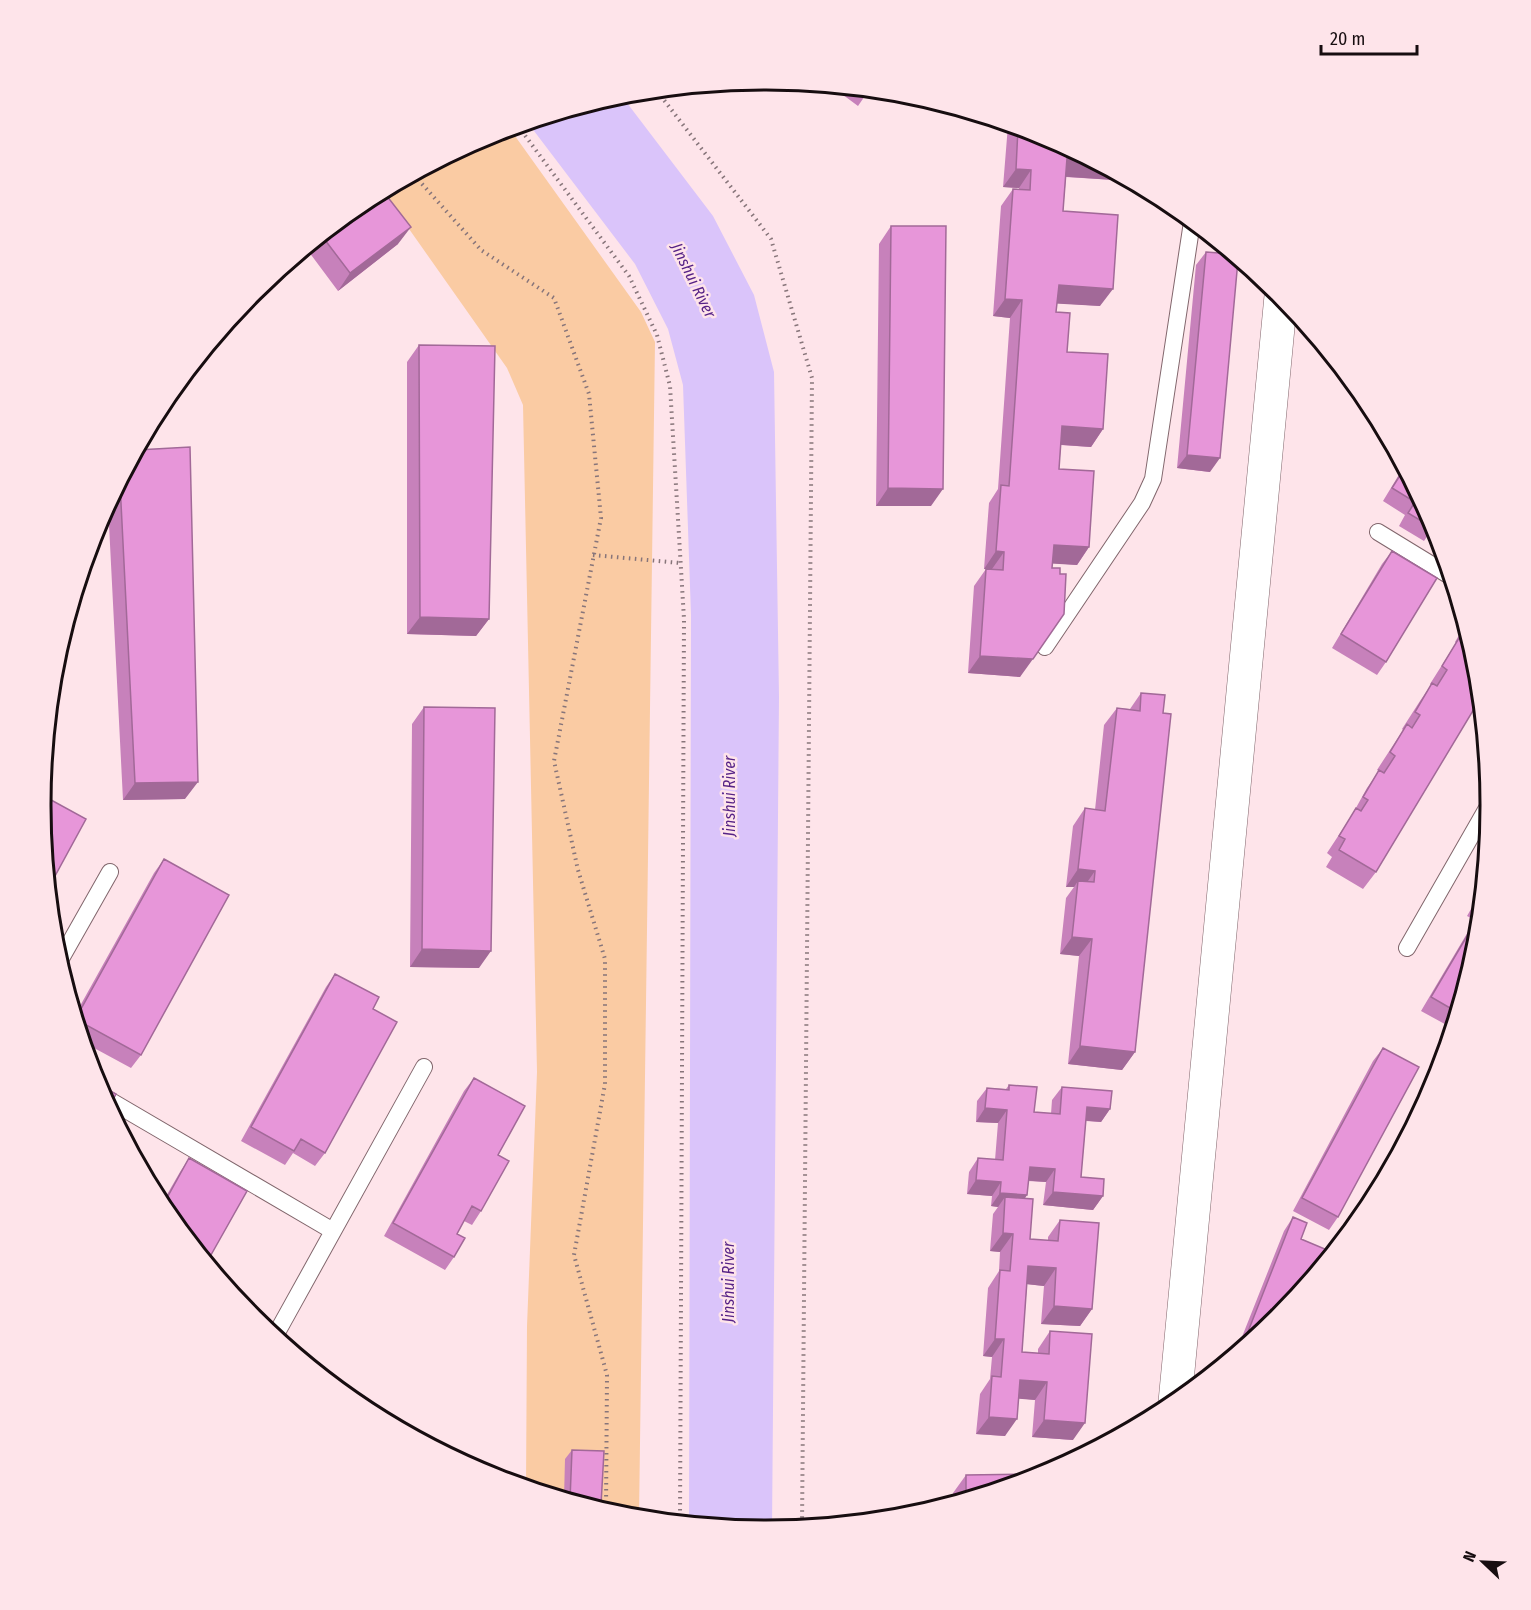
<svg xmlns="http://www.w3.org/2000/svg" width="1531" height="1610" viewBox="0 0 1531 1610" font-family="'Fira Sans Condensed',sans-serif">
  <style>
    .green { fill: #facba3 }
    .water { fill: #dac4fa }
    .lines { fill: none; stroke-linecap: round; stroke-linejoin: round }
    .lane-casing { stroke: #81666c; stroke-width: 18 }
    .secondary-casing { stroke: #81666c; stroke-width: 34 }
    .path { stroke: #87757a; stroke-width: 4; stroke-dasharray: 1.5 4.5; stroke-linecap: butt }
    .lane { stroke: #fff; stroke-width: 16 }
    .secondary { stroke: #fff; stroke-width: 33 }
    .wall { fill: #c781bb }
    .shaded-wall { fill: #a26998 }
    .building { fill: #e796d9; stroke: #a26998; stroke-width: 1.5 }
    .labels { text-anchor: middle; stroke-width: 5; stroke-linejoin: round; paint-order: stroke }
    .water-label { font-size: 16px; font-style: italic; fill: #562286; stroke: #fee4ea }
    .rim { fill: none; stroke: #170d10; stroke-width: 3 }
  </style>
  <rect width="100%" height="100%" fill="#fee4ea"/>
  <path class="green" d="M510 129 641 312 655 342 639 1517 624 1516 526 1486 527 1326 537 1072 523 405 507 368 383 192 488 135Z"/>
  <path class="water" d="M621 95 713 216 754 295 774 372 779 697 772 1529 689 1522 691 615 683 385 668 329 635 264 528 123Z"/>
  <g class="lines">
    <g class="lane-casing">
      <path id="lane" d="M1378 532 1450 576
        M1045 647 1142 503 1153 479 1192 222
        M1407 948 1490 803
        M59 962 110 872
        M104 1097 333 1231
        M275 1336 424 1067"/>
    </g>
    <g class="secondary-casing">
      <path id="secondary" d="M1175 1402 1281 296"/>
    </g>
    <path class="path" d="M657 91 771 239 812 378 802 1526
      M518 126 629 276 657 335 670 386 684 619 680 1522
      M414 175 481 250 554 298 589 394 601 518 554 761 578 870 605 959V1084L574 1255 607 1375 606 1511
      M593 555 680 563"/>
    <use href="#lane" class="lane"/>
    <use href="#secondary" class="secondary"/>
  </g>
  <path class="wall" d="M831 86 869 90 858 106Z
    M1008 125 1043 135 1114 180 1066 177 1063 211 1100 306 1057 303 1056 312 1067 352 1103 429 1091 447 1061 445 1059 469 1089 547 1077 565 1053 563 1020 677 968 673 974 586 986 569H984L989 503 998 489 1010 318 993 316 1001 206 1013 189H1019V188L1003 187Z
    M363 202 398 244 338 291 306 248Z
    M891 226 931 506H876L879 244Z
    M1206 252 1210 472 1177 468 1196 265Z
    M419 345 489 619 476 636 407 634V362Z
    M137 450 185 799 123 800 108 505Z
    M1403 468 1434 526 1424 541 1399 526 1405 515 1383 501Z
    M1392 551 1386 662 1377 675 1332 648 1382 564Z
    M1465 625 1477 664 1376 872 1363 889 1326 867 1332 857 1327 853 1352 815 1367 788 1379 771 1377 770 1403 730 1402 729 1420 701 1431 685 1430 684 1456 643 1455 642Z
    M1141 693 1163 713 1135 1052 1122 1070 1068 1064 1079 956 1060 954 1066 898 1074 887H1066L1073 826 1085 808 1095 810 1104 725 1117 708 1130 709Z
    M424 707 479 968 410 967 412 724Z
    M164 859 141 1055 131 1068 83 1042 75 1015 154 873Z
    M1482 890 1476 947 1452 1028 1421 1011 1475 920 1467 916Z
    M335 974 373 1009 325 1153 315 1166 293 1153 285 1165 241 1141 326 987Z
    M1383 1048 1338 1217 1329 1230 1293 1211 1373 1061Z
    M474 1078 498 1155 481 1211 472 1225 464 1221 457 1234 454 1257 445 1270 384 1236 464 1091Z
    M1009 1085 1034 1112 1051 1114 1052 1100 1062 1087 1110 1109 1101 1122 1086 1121 1081 1177 1103 1196 1093 1210 1043 1205 1046 1182 1028 1181 1027 1195 1025 1198 1030 1239 1048 1241V1237L1060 1220 1092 1309 1080 1326 1041 1324 1044 1286 1027 1284 1022 1352 1038 1353V1349L1050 1331 1073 1440 1032 1437 1035 1400 1018 1398 1005 1436 976 1434 980 1394 990 1379 992 1357 983 1356 988 1288 999 1271 1000 1252 990 1251 993 1214 998 1207 991 1206 992 1196 967 1194 969 1172 978 1158 995 1160 998 1123 976 1122 977 1101 987 1088 1006 1089Z
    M189 1158 162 1208 161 1205 180 1172Z
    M1293 1217 1301 1239 1278 1318 1236 1352 1284 1231Z
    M572 1450 601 1505 599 1508 564 1498 565 1459Z
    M966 1475H1043L953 1502V1493Z"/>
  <path class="shaded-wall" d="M1067 158 1089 160 1117 175 1114 180 1055 176Z
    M1016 169 1031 170 1019 188 1003 187Z
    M411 227 398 244 338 291 350 273Z
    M1059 285 1113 289 1100 306 1046 303Z
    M1005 299 1022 300 1010 318 993 316Z
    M1062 426 1103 429 1091 447 1050 444Z
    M1187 455 1220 458 1210 472 1177 468Z
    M888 488 943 489 931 506H876Z
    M1054 545 1089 547 1077 565 1042 563Z
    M996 551 1004 552 992 569H984Z
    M420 617 489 619 476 636 407 634Z
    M980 656 1033 659 1020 677 968 673Z
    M198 782 185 799 123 800 135 783Z
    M1078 869 1095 871 1083 888 1078 881 1074 887H1066Z
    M1072 937 1092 939 1079 956 1060 954Z
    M422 949 491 951 479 968 410 967Z
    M1080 1046 1135 1052 1122 1070 1068 1064Z
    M1087 1107 1110 1109 1101 1122 1078 1120Z
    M985 1108 1007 1110 998 1123 976 1122Z
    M1030 1167 1055 1169 1046 1182 1020 1180Z
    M976 1180 1001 1182 992 1196 967 1194Z
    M1053 1192 1103 1196 1093 1210 1043 1205Z
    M1000 1193 1027 1195 1018 1208 1005 1197 998 1207 991 1206Z
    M1003 1233 1013 1234 1000 1252 990 1251Z
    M1028 1266 1056 1268 1044 1286 1016 1283Z
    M1054 1306 1092 1309 1080 1326 1041 1324Z
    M995 1339H1004L992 1357 983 1356Z
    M1020 1380 1047 1382 1035 1400 1008 1398Z
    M989 1417 1017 1419 1005 1436 976 1434Z
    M1044 1420 1085 1423 1073 1440 1032 1437Z
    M586 1504 601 1505 599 1508Z"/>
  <path class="building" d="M1018 128 1043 135 1089 160 1067 158 1063 211 1118 215 1113 289 1059 285 1056 312 1070 313 1067 352 1108 354 1103 429 1062 426 1059 469 1094 471 1089 547 1054 545 1052 568H1060V574H1066L1064 614 1033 659 980 656 986 569 1003 570 1004 552 996 551 1001 485 1009 486 1022 300 1005 299 1013 189 1030 190 1031 170 1016 169Z
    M383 191 411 227 350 273 322 236 363 202Z
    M891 226H946L943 489 888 488Z
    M1206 252 1232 254 1238 260 1220 458 1187 455Z
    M419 345 495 346 489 619 420 617Z
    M190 447 198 782 135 783 120 483 137 450Z
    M1404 469 1434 526 1433 528 1408 513 1415 502 1392 488Z
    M1392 551 1437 578 1386 662 1341 634Z
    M1468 636 1477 664 1480 699 1376 872 1339 850 1345 839 1339 836 1356 808 1361 811 1368 800 1363 797 1379 770 1384 773 1395 756 1390 752 1407 724 1412 728 1420 715 1415 712 1432 683 1437 686 1447 670 1442 666 1459 638 1465 641Z
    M1141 693 1165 695 1163 713 1171 714 1135 1052 1080 1046 1092 939 1072 937 1078 881 1094 882 1095 871 1078 869 1085 808 1105 811 1117 708 1140 711Z
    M424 707 495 708 491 951 422 949Z
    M42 795 86 819 49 887 40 805Z
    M164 859 229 895 141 1055 77 1020 76 1018Z
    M1480 914 1476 947 1457 1012 1431 997Z
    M335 974 379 997 373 1009 397 1022 325 1153 301 1139 294 1151 251 1127Z
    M1383 1048 1419 1067 1338 1217 1302 1198Z
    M474 1078 525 1106 498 1155 509 1161 481 1211 472 1206 457 1234 465 1238 454 1257 393 1223Z
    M96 1083 116 1094 109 1107Z
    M1009 1085 1037 1087 1034 1112 1060 1114 1062 1087 1112 1091 1110 1109 1087 1107 1081 1177 1104 1179 1103 1196 1053 1192 1055 1169 1030 1167 1027 1195 1000 1193 1001 1182 976 1180 978 1158 1003 1160 1007 1110 985 1108 987 1088 1009 1090Z
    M189 1158 247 1191 207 1262 162 1207Z
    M1005 1197 1033 1199 1030 1239 1058 1241 1060 1220 1099 1223 1092 1309 1054 1306 1056 1268 1028 1266 1022 1352 1049 1354 1050 1331 1092 1334 1085 1423 1044 1420 1047 1382 1020 1380 1017 1419 989 1417 992 1376 1001 1377 1004 1339H995L1000 1270 1010 1271 1013 1234 1003 1233Z
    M1293 1217 1307 1223 1301 1239 1332 1252 1278 1318 1242 1347Z
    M572 1450 604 1451 601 1505 586 1504 570 1500Z
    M1044 1474 1043 1475 966 1498V1475Z"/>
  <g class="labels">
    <g class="water-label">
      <text transform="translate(694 280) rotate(64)" y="6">Jinshui River</text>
      <text transform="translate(729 796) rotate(-90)" y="6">Jinshui River</text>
      <text transform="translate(728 1282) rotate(-90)" y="6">Jinshui River</text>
    </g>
  </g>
  <path d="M0 0H1531V1610H0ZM765 90H766A714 714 0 0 1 1480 804V806A714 714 0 0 1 766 1520H765A714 714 0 0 1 51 806V804A714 714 0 0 1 765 90Z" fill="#fee4ea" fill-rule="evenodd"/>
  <path class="rim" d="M765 90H766A714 714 0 0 1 1480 804V806A714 714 0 0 1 766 1520H765A714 714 0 0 1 51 806V804A714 714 0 0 1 765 90Z"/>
  <g transform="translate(1483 1562) rotate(293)" stroke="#fee4ea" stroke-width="4.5" paint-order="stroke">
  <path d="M0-4.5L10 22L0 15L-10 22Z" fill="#170d10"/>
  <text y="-9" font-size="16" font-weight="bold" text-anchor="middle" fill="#170d10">N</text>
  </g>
  <path d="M1321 45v9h96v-9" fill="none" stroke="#170d10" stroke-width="3"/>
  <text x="1330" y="45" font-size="18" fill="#170d10" stroke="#fee4ea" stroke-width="4.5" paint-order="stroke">20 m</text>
</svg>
